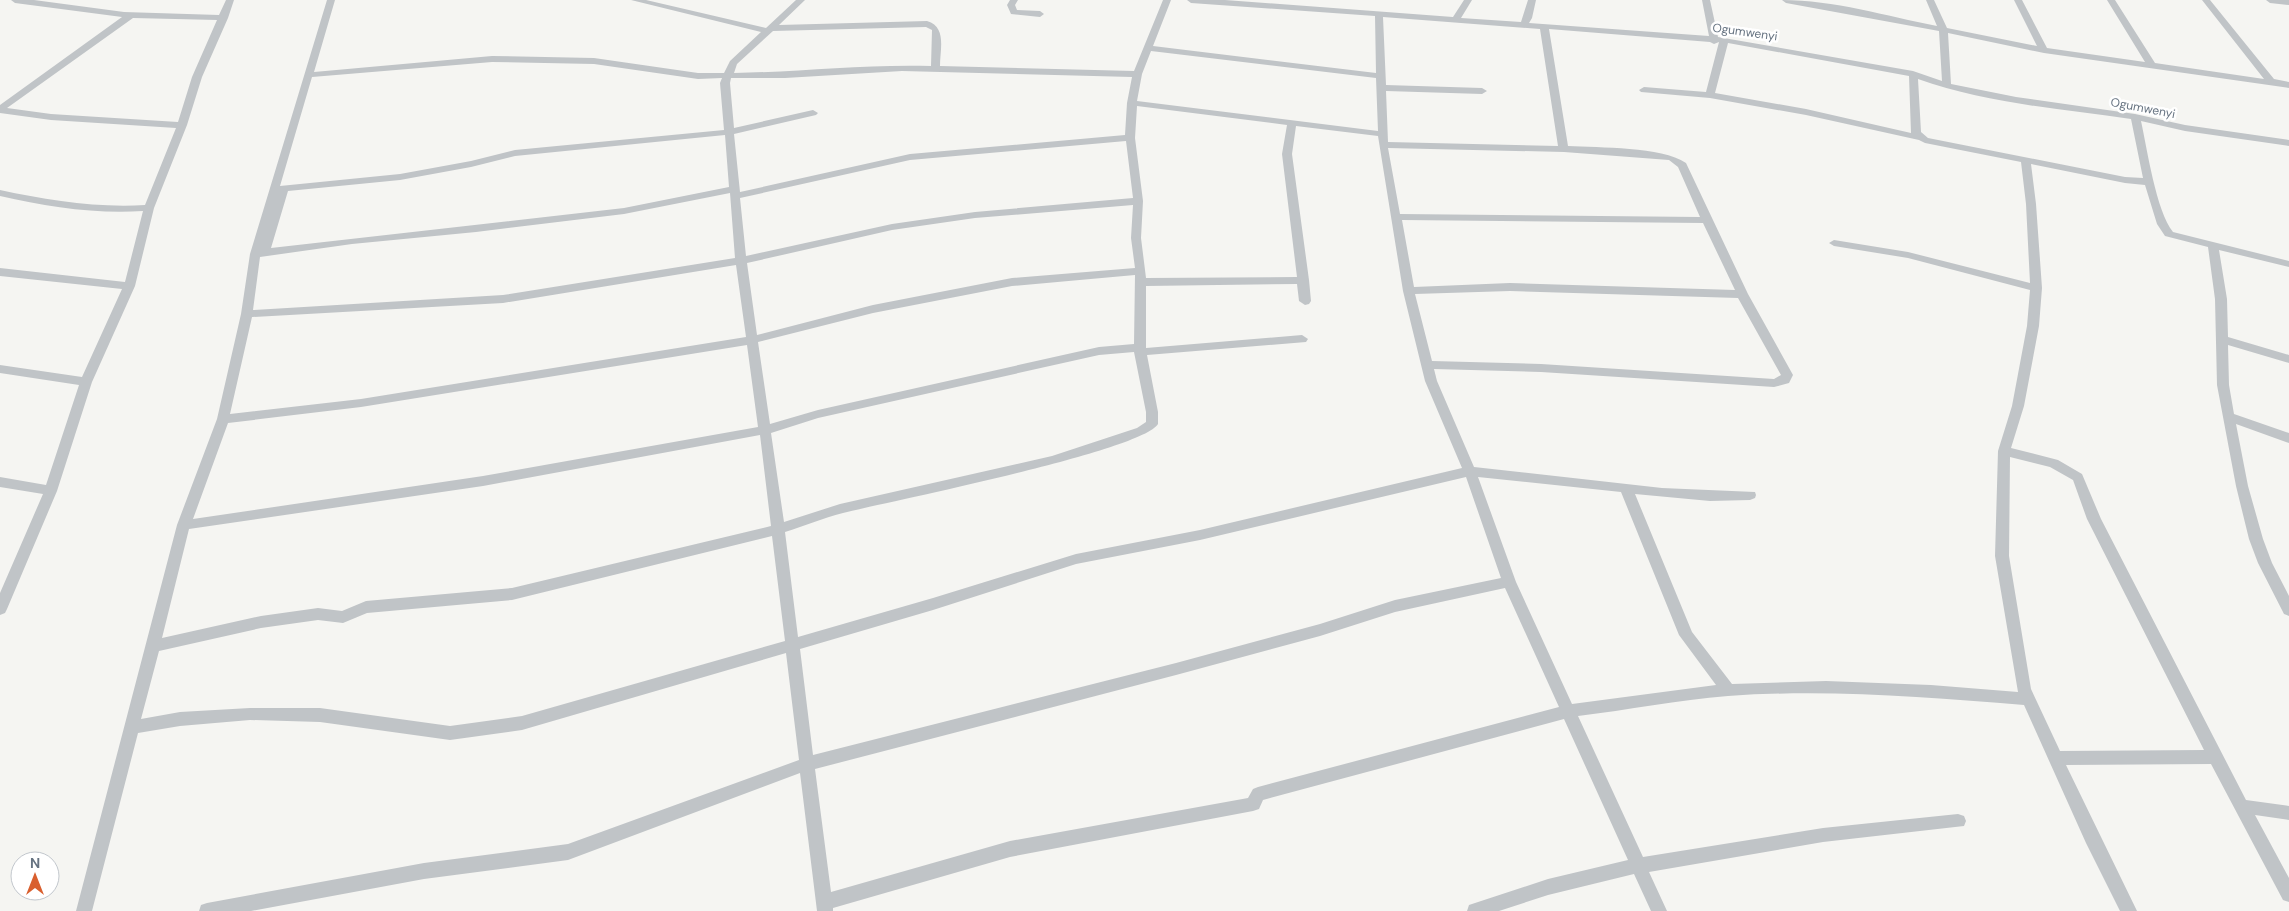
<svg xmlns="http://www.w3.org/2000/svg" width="2289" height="911" viewBox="0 0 2289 911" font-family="'DM Sans',sans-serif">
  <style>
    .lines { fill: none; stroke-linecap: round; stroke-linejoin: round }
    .minor { fill: #c0c4c7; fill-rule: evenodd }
    .labels { text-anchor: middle; stroke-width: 5; stroke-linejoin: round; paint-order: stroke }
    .far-street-label { font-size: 12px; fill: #667381; stroke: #fff }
  </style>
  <rect width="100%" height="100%" fill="#f5f5f2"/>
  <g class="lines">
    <path class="minor" d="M11 0H34L124 12 219 15 226 0H234L228 18 202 77 187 125 154 208 135 286 92 382 57 491 7 609 5 613 0 615V593L43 494 0 487V477L46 485 79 385 0 373V365L82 377 122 289 0 276V268L125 282 143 211C95 214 47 207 0 196V190C47 200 96 208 145 205L176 128 51 120 0 113V105L122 17 15 3ZM133 18 217 20 192 77 178 122 51 114 7 108Z
      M327 0H335L314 72 492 56 594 58 698 73H724L730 61 761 32 631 0H646L766 28 796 0H805L779 25 927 21C947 27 940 49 940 66L1134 71 1163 0H1171L1153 46 1376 73 1375 16 1191 3 1187 0H1225L1453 17 1464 0H1472L1461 18 1521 22 1528 0H1536L1532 18 1529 23 1709 36 1702 0H1710L1718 37 1913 71 1942 81 1939 31 1786 3 1782 0C1834 0 1886 16 1937 26L1926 0H1934L1947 28 2037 46 2014 0H2022L2047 48 2145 62 2107 0H2115L2155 63 2264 79 2202 0H2210L2274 79 2289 82V88L2044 53 1948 33 1951 84 2016 97 2135 114 2185 125 2289 140V146L2185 131 2141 121C2147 148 2156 211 2173 232L2289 261V267L2219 250 2227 299 2228 337 2289 355V363L2228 345 2229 385 2234 414 2289 433V443L2236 424 2248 486 2263 539 2272 563 2289 596V616L2284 614 2258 563 2249 539 2236 486 2217 385 2215 299 2208 247 2165 236 2157 224 2145 185 2125 183 2031 164 2036 204 2042 288 2039 326 2024 406 2011 448 2058 460 2082 474 2101 519 2246 800 2289 806V820L2255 815 2289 878V902L2283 900 2211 764 2066 765 2137 911H2120L2086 843 2024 705C1926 697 1827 689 1728 696 1678 700 1628 710 1578 716L1643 857 1823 828 1958 814 1964 816 1966 821 1964 826 1823 842 1649 872 1667 911H1651L1634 874 1548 895 1499 911H1467L1469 905 1475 903 1548 879 1628 860 1564 719 1263 800 1259 809 1253 811 1010 857 833 908V911H817L800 773 568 860 424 879 251 911H199L201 905 207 903 424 863 568 844 799 760 786 653 522 730 450 740 320 722 250 720 180 726 138 733 92 911H76L177 525 217 419 241 314 250 254ZM1383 17 1540 29 1558 146 1388 142 1386 91 1482 94 1487 91 1482 88 1386 85ZM926 27 932 30 931 66C865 64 799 72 734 73L737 64 773 31ZM1549 29 1710 42 1714 44 1719 42 1706 92 1644 87 1639 90 1641 92 1710 98 1806 115 1919 140 1925 143 2021 162 2026 204 2030 283 1908 252 1834 240 1829 243 1834 246 1908 258 2030 290 2027 326 2012 406 1998 451 1995 556 2018 692 1931 685 1826 681 1732 684 1692 632 1635 494 1710 501 1750 500 1755 498 1756 495 1755 492 1662 488 1474 467 1437 381 1434 369 1541 372 1774 387 1789 383 1793 375 1748 294 1686 163C1661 146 1600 148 1568 146ZM1728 43 1909 76 1911 133 1806 109 1715 93ZM1151 51 1376 78 1378 131 1137 101 1142 74ZM492 62 594 64 698 79 722 78 720 83 724 130 515 150 471 161 400 174 280 186 312 77ZM902 71 1132 77 1127 103 1125 135 910 154 740 192 734 134 816 115 818 113 813 110 734 128 730 83 731 78H785ZM1918 79C1986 103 2060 109 2131 119L2143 178 2125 177 1928 138 1921 132ZM1137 106 1287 125 1282 154 1297 277 1146 278 1141 238 1143 201 1135 138ZM1296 126 1378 136 1403 291 1425 381 1462 468 1200 530 1076 554 933 598 798 637 785 532C804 526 823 518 843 513 888 502 1142 451 1158 424V412L1147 355 1306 342 1308 339 1302 335 1146 348V286L1297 284 1299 301 1305 305 1309 304 1311 301 1309 280 1292 154ZM725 135 729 187 624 208 271 248 288 191 400 180 471 167 515 156ZM1126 141 1133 198 975 212 892 224 746 256 740 198 910 160ZM1388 148 1564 152 1669 160 1678 167 1700 217 1400 214ZM730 193 735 258 503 295 253 310 260 257 352 244 476 232 624 214ZM1133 205 1131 238 1135 268 1012 278 873 305 757 335 747 263 892 230 975 218ZM1402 220 1703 223 1735 290 1510 283 1414 287ZM736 265 746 337 361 399 230 414 252 317 503 303ZM1135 275 1134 344 1099 347 818 410 770 424 758 342 873 313 1012 286ZM1510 291 1738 298 1781 375 1774 379 1541 364 1432 361 1415 294ZM747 345 758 427 483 476 193 519 228 423 361 407ZM1134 352 1146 412V422L1137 428 1052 456 840 504 784 522 771 433 818 418 1099 355ZM760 435 771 526 512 588 366 601 342 611 318 608 261 616 162 638 189 529 483 486ZM2010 457 2050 467 2073 480 2087 519 2204 750 2060 751 2031 689 2009 556ZM1466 477 1501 578 1395 600 1320 624 1176 663 813 755 800 649 933 610 1076 564 1200 540ZM1478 477 1621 492 1679 635 1716 685 1572 704 1516 582ZM772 536 785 641 522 716 450 726 320 708H250L180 712 141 719 159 651 261 628 318 620 343 623 367 613 512 600ZM1505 588 1559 707 1258 787 1253 789 1248 798 1010 841 831 892 815 769 1176 675 1320 636 1395 612Z
      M1010 0H1018L1015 5 1017 10 1040 11 1044 14 1040 17 1011 14 1007 5Z
      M2266 0H2289V5L2270 3Z"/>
  </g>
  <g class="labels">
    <g class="far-street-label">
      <text transform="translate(1745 32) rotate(8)" y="4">Ogumwenyi</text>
      <text transform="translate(2143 108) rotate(11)" y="4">Ogumwenyi</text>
    </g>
  </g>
  <g transform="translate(35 876)"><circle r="24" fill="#ffffff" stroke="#c2c7cd"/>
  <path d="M0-4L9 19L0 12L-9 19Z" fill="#d95f2e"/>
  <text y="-8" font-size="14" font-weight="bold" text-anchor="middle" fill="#667381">N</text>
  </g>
</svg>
